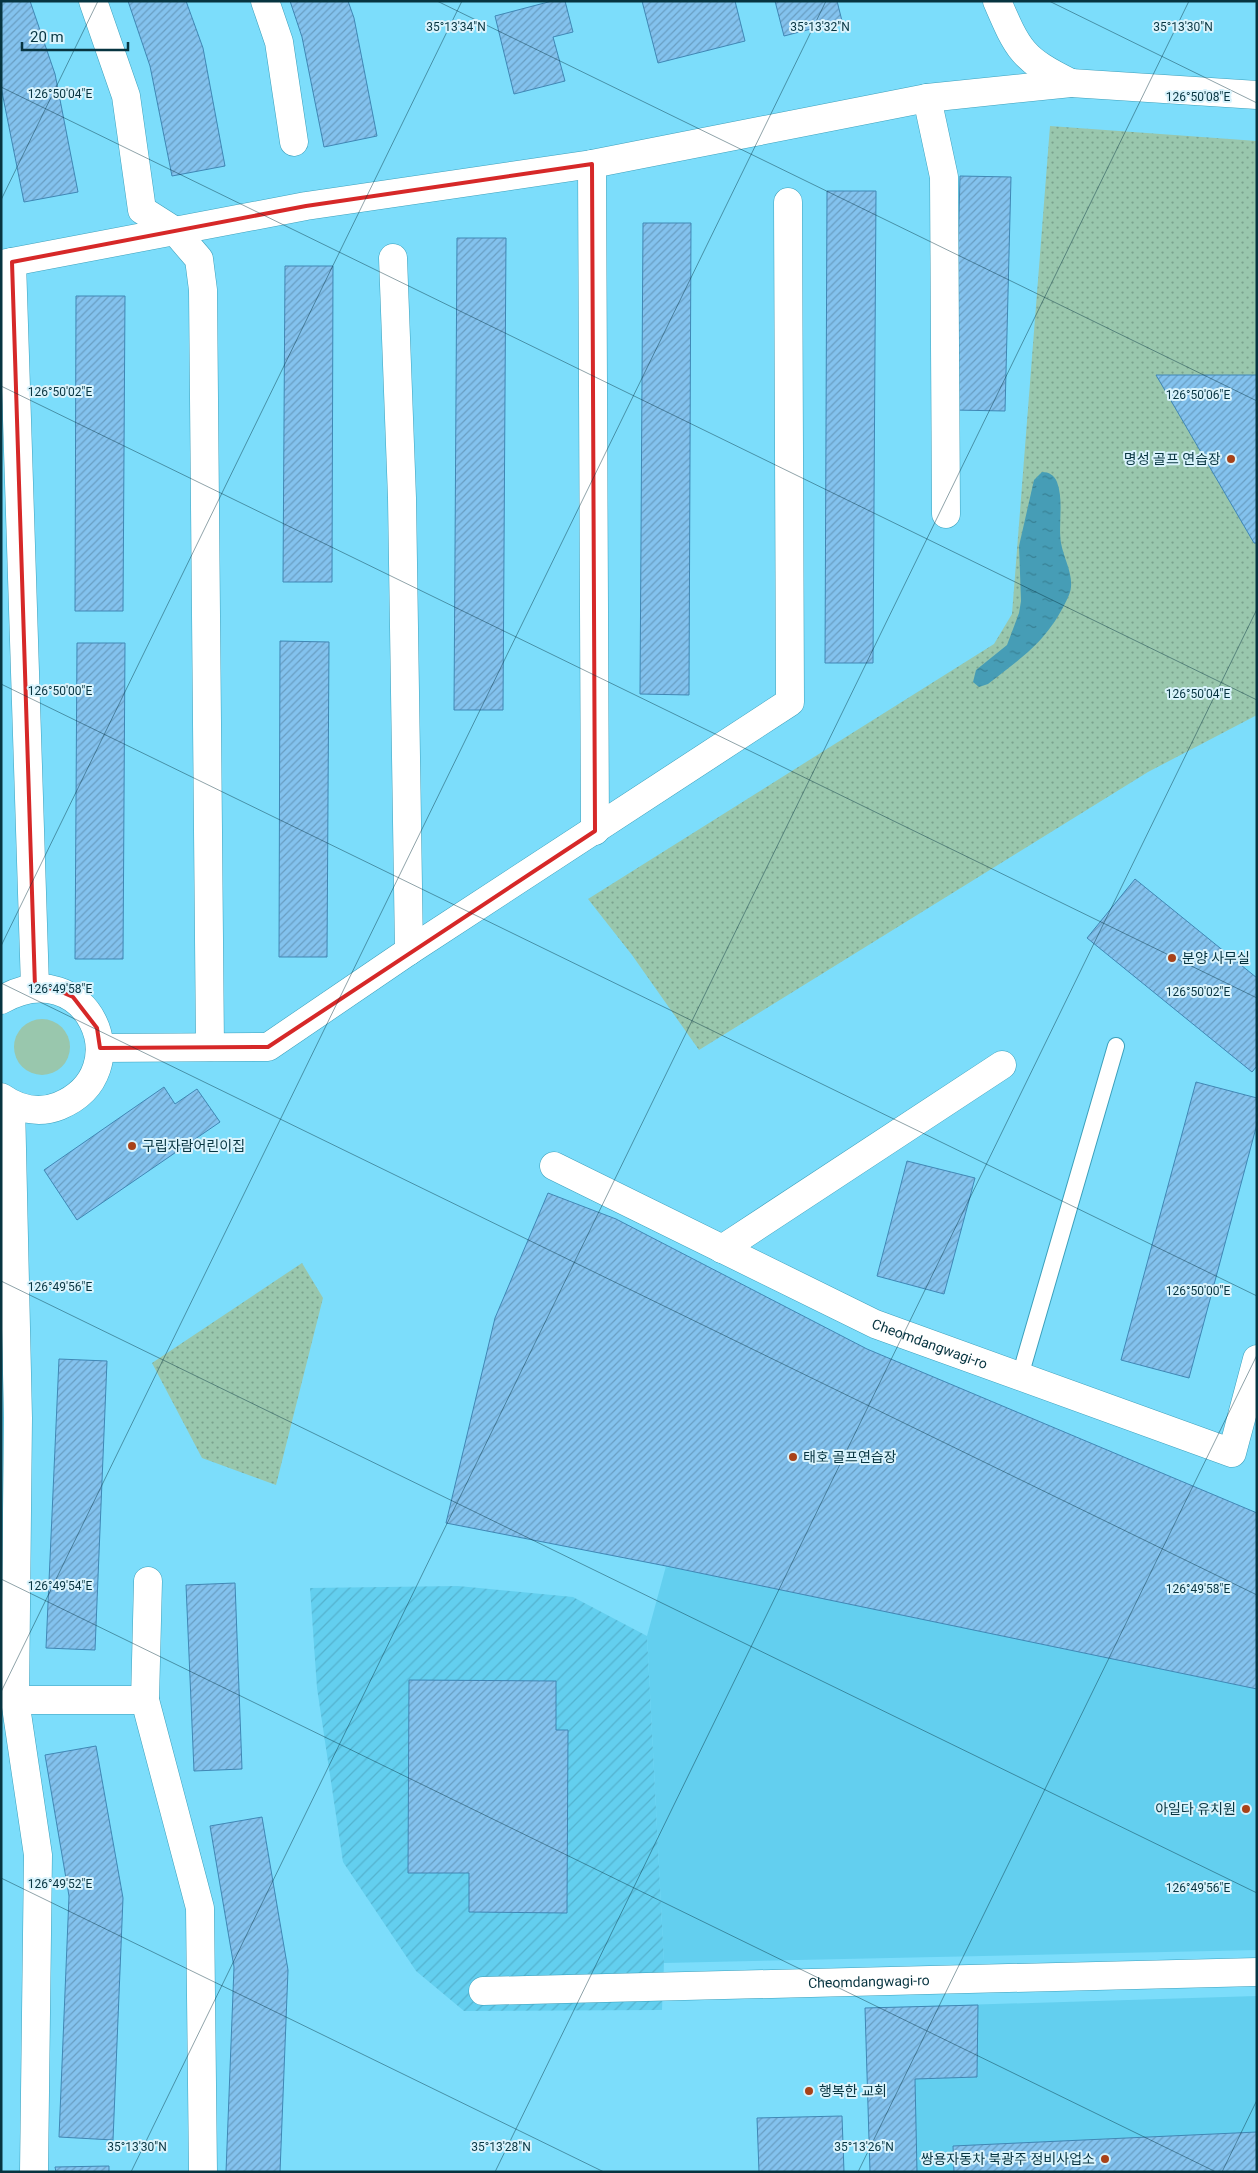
<svg xmlns="http://www.w3.org/2000/svg" width="1258" height="2173" viewBox="0 0 1258 2173" font-family="Roboto,'Noto Sans KR',sans-serif">
  <style>
    .built { fill: #63cfef }
    .industrial { fill: url(#industrial-furrows) }
    .grass { fill: url(#grass-dots) }
    .garden { fill: #99c7ad }
    .water { fill: url(#water-ripples) }
    .building { fill: url(#building-hatch); stroke: #4087b5 }
    .lines { fill: none; stroke-linecap: round; stroke-linejoin: round }
    .lane-casing { stroke: #3ca0bc; stroke-width: 18 }
    .street-casing { stroke: #3ca0bc; stroke-width: 29 }
    .secondary-casing { stroke: #3ca0bc; stroke-width: 29 }
    .lane { stroke: #fff; stroke-width: 16 }
    .street { stroke: #fff; stroke-width: 28 }
    .secondary { stroke: #fff; stroke-width: 28 }
    .marked { fill: none; stroke: #d62828; stroke-width: 4; stroke-linejoin: round }
    .ticks { fill: none; stroke: #073440; stroke-width: 1; stroke-opacity: 0.45 }
    .poi-dot { fill: #a84219; stroke: #d9f3fc; stroke-width: 2 }
    .labels { text-anchor: middle; stroke-width: 4; stroke-linejoin: round; paint-order: stroke }
    .poi-label { font-size: 14px; fill: #073440; stroke: #d9f3fc; text-anchor: start }
    .street-label { font-size: 14px; fill: #073440; stroke: #d9f3fc }
    .ticks-label { font-size: 12px; text-anchor: middle; fill: #073440; stroke: #d9f3fc; stroke-width: 4; stroke-linejoin: round; paint-order: stroke }
  </style>
  <defs>
    <pattern id="industrial-furrows" width="10" height="10" patternUnits="userSpaceOnUse" patternTransform="scale(1.25)"><rect width="10" height="10" fill="#63cfef"/><path d="M-1 1l2-2M0 10L10 0M9 11l2-2" fill="none" stroke="#54b2ce"/></pattern>
    <pattern id="grass-dots" width="8" height="8" patternUnits="userSpaceOnUse" patternTransform="scale(1.25)"><rect width="8" height="8" fill="#99c7ad"/><path d="M2 2h.1M6 6h.1" fill="none" stroke="#7ba28e" stroke-width="1.8" stroke-linecap="round"/></pattern>
    <pattern id="water-ripples" width="26" height="14" patternUnits="userSpaceOnUse" patternTransform="scale(1.25)"><rect width="26" height="14" fill="#469db6"/><path d="M2 4q2-2 4 0t4 0M15 11q2-2 4 0t4 0" fill="none" stroke="#388195"/></pattern>
    <pattern id="building-hatch" width="6" height="6" patternUnits="userSpaceOnUse" patternTransform="scale(1.25)"><rect width="6" height="6" fill="#83c2ee"/><path d="M-1 1l2-2M0 6l6-6M5 7l2-2" fill="none" stroke="#699ec2"/></pattern>
  </defs>
  <rect width="100%" height="100%" fill="#7cddfb"/>
  <path class="built" d="M666 1566 1257 1689V1950L664 1963 647 1636Z
    M1257 1996V2172H870L865 2008Z"/>
  <path class="industrial" d="M458 1586 573 1597 647 1636 664 1963 662 2010 464 2011 416 1971 343 1862 317 1688 310 1588Z"/>
  <path class="grass" d="M1050 126 1257 141V375H1157L1254 543H1257V715L1148 772 699 1050 632 955 588 899 994 644 1012 614Z
    M302 1263 323 1298 276 1485 202 1458 152 1363Z"/>
  <path class="garden" d="M14 1047a28 28 0 1 1 56 0a28 28 0 1 1-56 0Z"/>
  <path class="water" d="M1042 472C1049 472 1054 475 1057 482 1064 501 1058 524 1061 543 1064 560 1076 578 1069 595 1049 640 1025 655 988 684L979 687 973 682 976 670 1007 645 1019 613 1021 601 1019 546 1034 480Z"/>
  <path class="building" d="M1 1H30L55 74 78 192 24 202 1 87Z
    M128 1H186L203 48 225 166 172 176 150 66Z
    M290 1H348L354 18 377 136 324 147 302 37Z
    M552 1H565L573 32 553 37 565 81 514 94 495 16Z
    M642 1H735L745 41 658 63Z
    M775 1H837L842 21 784 36Z
    M960 176 1011 177 1005 411 954 410Z
    M827 191H876L873 663H825Z
    M643 223H691L689 695 640 694Z
    M457 238H506L503 710H454Z
    M285 266H333L332 582H283Z
    M76 296H125L123 611H75Z
    M1156 375H1257V543H1254Z
    M280 641 329 642 327 957H279Z
    M77 643H125L123 959H75Z
    M1135 879 1257 978V1066L1252 1072 1087 938Z
    M1196 1082 1257 1098V1124L1189 1378 1121 1360Z
    M164 1087 175 1104 197 1089 220 1122 77 1220 44 1170Z
    M907 1161 975 1178 944 1294 877 1276Z
    M548 1193 616 1219 867 1349 1257 1513V1689L666 1566 446 1523 495 1318Z
    M59 1359 107 1361 95 1650 46 1648Z
    M235 1583 242 1769 194 1771 186 1585Z
    M409 1680 556 1681V1730H568L567 1913 469 1912V1873H408Z
    M96 1746 123 1898 113 2140 59 2137 69 1896 45 1755Z
    M262 1817 288 1970 280 2172H226L234 1967 210 1826Z
    M978 2005 977 2077 915 2079 917 2172H870L865 2008Z
    M842 2116 844 2172H759L757 2118Z
    M1257 2132V2172H954L953 2146Z
    M109 2166V2172H56L55 2167Z"/>
  <g class="lines">
    <g class="lane-casing">
      <path id="lane" d="M1020 1376 1116 1046"/>
    </g>
    <g class="street-casing">
      <g id="street">
        <path d="M93 1 126 96 142 210 175 231 199 259 203 290 210 1047"/>
        <path d="M265 1 279 42 294 142"/>
        <path d="M997 1C1018 50 1022 59 1071 83"/>
        <path d="M927 98 944 177 946 514"/>
        <path d="M592 164 595 831"/>
        <path d="M393 258 402 498 409 951"/>
        <path d="M12 262 35 987"/>
        <path d="M1 264 306 206 592 164 927 98 1071 83"/>
        <path d="M1 1000C87 951 141 1072 59 1106 39 1114 18 1109 1 1097"/>
        <path d="M100 1048 268 1047 409 951 790 702 788 202"/>
        <path d="M11 1104 18 1418 15 1700 38 1855 34 2172"/>
        <path id="s1" d="M554 1166 875 1324 1232 1453 1257 1359"/>
        <path d="M722 1249 1002 1065"/>
        <path d="M15 1700H145L148 1581"/>
        <path d="M145 1700 200 1908 203 2172"/>
        <path id="s2" d="M483 1991 1257 1972"/>
      </g>
    </g>
    <g class="secondary-casing">
      <path id="secondary" d="M1071 83 1257 95"/>
    </g>
    <use href="#lane" class="lane"/>
    <use href="#street" class="street"/>
    <use href="#secondary" class="secondary"/>
  </g>
  <path class="marked" d="M592 164 595 831 268 1047 100 1048 97 1028 73 997 55 989 35 987 12 262 306 206Z"/>
  <path class="ticks" d="M437 1 1257 401M1049 1 1257 103M1 87 1257 700M1 200 98 1M1 386 1257 998M1 684 1257 1296M1 946 462 1M1 983 1257 1595M1 1281 1257 1893M1 1579 1216 2172M1 1692 826 1M1 1878 604 2172M131 2172 1189 1M495 2172 1257 609M858 2172 1257 1355M1222 2172 1257 2100"/>
  <g class="poi-dot">
    <circle cx="1231" cy="459" r="5"/>
    <circle cx="1172" cy="958" r="5"/>
    <circle cx="132" cy="1146" r="5"/>
    <circle cx="793" cy="1457" r="5"/>
    <circle cx="1246" cy="1809" r="5"/>
    <circle cx="809" cy="2091" r="5"/>
    <circle cx="1105" cy="2159" r="5"/>
  </g>
  <g class="labels">
    <g class="poi-label">
      <text x="1221" y="464" text-anchor="end">명성 골프 연습장</text>
      <text x="1182" y="963">분양 사무실</text>
      <text x="142" y="1151">구립자람어린이집</text>
      <text x="803" y="1462">태호 골프연습장</text>
      <text x="1236" y="1814" text-anchor="end">아일다 유치원</text>
      <text x="819" y="2096">행복한 교회</text>
      <text x="1095" y="2164" text-anchor="end">쌍용자동차 북광주 정비사업소</text>
    </g>
    <g class="street-label">
      <text dy="5" stroke="none"><textPath href="#s1" startOffset="416">Cheomdangwagi-ro</textPath></text>
      <text dy="5" stroke="none"><textPath href="#s2" startOffset="386">Cheomdangwagi-ro</textPath></text>
    </g>
  </g>
  <g class="ticks-label">
    <text x="456" y="31">35°13'34"N</text>
    <text x="820" y="31">35°13'32"N</text>
    <text x="1183" y="31">35°13'30"N</text>
    <text x="60" y="98">126°50'04"E</text>
    <text x="1198" y="101">126°50'08"E</text>
    <text x="60" y="396">126°50'02"E</text>
    <text x="1198" y="399">126°50'06"E</text>
    <text x="60" y="695">126°50'00"E</text>
    <text x="1198" y="698">126°50'04"E</text>
    <text x="60" y="993">126°49'58"E</text>
    <text x="1198" y="996">126°50'02"E</text>
    <text x="60" y="1291">126°49'56"E</text>
    <text x="1198" y="1295">126°50'00"E</text>
    <text x="60" y="1590">126°49'54"E</text>
    <text x="1198" y="1593">126°49'58"E</text>
    <text x="60" y="1888">126°49'52"E</text>
    <text x="1198" y="1892">126°49'56"E</text>
    <text x="137" y="2151">35°13'30"N</text>
    <text x="501" y="2151">35°13'28"N</text>
    <text x="864" y="2151">35°13'26"N</text>
  </g>
  <rect width="1258" height="2173" fill="none" stroke="#073440" stroke-width="5"/>
  <path d="M22 42v8h106v-8" fill="none" stroke="#073440" stroke-width="2.5"/>
  <text x="30" y="42" font-size="15" fill="#073440" stroke="#d9f3fc" stroke-width="4" paint-order="stroke">20 m</text>
</svg>
